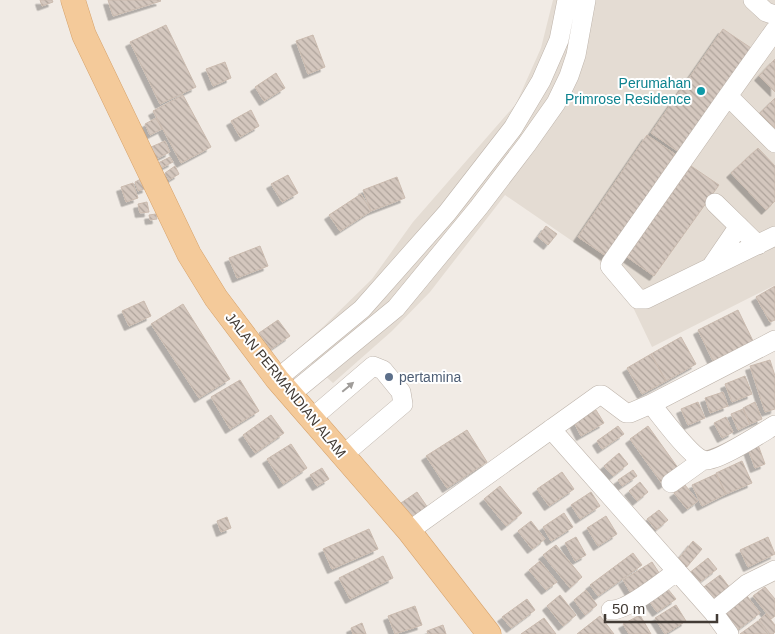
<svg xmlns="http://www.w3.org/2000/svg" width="775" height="634" viewBox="0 0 775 634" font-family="Arial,sans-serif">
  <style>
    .residential { fill: #e4dcd3 }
    .building { fill: url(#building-back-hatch); stroke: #cbbbaf; filter: url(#shadow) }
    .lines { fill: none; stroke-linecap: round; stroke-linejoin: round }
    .minor-casing { stroke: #beb4ab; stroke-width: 20 }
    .major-casing { stroke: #d7a36c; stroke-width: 25 }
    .minor { stroke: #fff; stroke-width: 19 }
    .major { stroke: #f4ca9a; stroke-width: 24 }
    .oneway { fill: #a09d9a }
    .culture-dot { fill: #0f9aa8; stroke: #fff; stroke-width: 2 }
    .service-dot { fill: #5c6f8a; stroke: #fff; stroke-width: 2 }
    .labels { text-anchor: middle; stroke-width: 4; stroke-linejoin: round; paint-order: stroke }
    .culture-label { font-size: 14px; fill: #0d838f; stroke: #fff; text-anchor: end }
    .service-label { font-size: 14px; fill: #4e5e75; stroke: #fff; text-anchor: start }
    .street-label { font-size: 14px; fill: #423b35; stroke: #fff }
  </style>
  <defs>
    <pattern id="building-back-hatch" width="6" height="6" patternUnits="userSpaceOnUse" patternTransform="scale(1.25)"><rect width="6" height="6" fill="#d4c7be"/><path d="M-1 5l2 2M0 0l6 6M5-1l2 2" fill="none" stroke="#aea39b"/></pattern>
    <filter id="shadow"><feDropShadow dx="-4.5" dy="4.5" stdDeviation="0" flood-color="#0004"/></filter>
  </defs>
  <rect width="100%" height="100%" fill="#f1ebe5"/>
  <path class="residential" d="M553 0H775V285L652 347 631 303 597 258 505 195 430 292 392 331 333 383 297 350 324 326 372 279 413 222 516 104 541 48Z"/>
  <path class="building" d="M40 0H52L53 2 42 6Z
    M108 0H160L161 1 113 16Z
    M166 25 196 87 160 104 130 42Z
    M723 29 751 48 679 152 651 133Z
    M313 35 325 67 308 74 296 41Z
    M775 59V92L759 76Z
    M225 62 231 78 213 86 206 69Z
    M276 73 285 88 264 101 255 87Z
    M183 95 211 147 181 163 153 111Z
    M775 98V128L760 113Z
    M251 110 259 126 240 137 231 121Z
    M156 118 162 129 150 135 145 124Z
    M647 135 675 154 606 256 578 237Z
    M165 141 170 152 156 159 151 147Z
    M758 148 775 166V201L766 210 731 173Z
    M170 157 173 162 159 169 156 164Z
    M175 166 179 174 169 180 165 173Z
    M691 166 719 185 654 276 627 257Z
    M288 175 298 193 282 202 271 184Z
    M397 177 405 198 371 211 363 190Z
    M143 178 147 188 138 191 135 182Z
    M133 183 138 198 126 202 121 187Z
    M361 194 371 211 340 231 329 215Z
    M147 202 149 212 140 213 138 204Z
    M156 214 157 219 150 220 149 215Z
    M546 226 557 234 548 245 538 237Z
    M260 246 268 266 237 278 229 258Z
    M775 286V320L770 322 756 297Z
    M144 301 151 316 129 326 122 311Z
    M183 304 230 379 199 398 151 324Z
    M738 310 754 343 714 363 698 330Z
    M278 320 290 336 271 349 259 333Z
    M681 337 696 364 666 381 651 354Z
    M651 354 666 381 642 394 627 368Z
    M770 360 775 376V409L765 412 750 366Z
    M745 376 752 394 732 402 725 384Z
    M240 380 259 411 230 429 211 397Z
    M723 392 728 406 710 413 705 398Z
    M698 402 705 418 688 425 681 409Z
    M755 402 762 419 750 424 743 408Z
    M743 409 750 424 738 430 731 414Z
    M596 410 604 423 581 436 574 422Z
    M271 415 284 433 255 453 243 435Z
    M726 417 733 432 722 438 714 423Z
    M618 426 624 434 602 449 597 441Z
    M648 426 681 472 663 485 630 439Z
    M467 430 487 462 447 488 426 456Z
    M757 442 765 464 755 468 747 446Z
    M291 444 307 468 283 484 267 459Z
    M619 453 628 464 613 476 604 466Z
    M742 461 752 483 726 494 716 473Z
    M322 468 329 479 317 486 310 475Z
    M633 470 637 476 622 486 618 480Z
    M562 472 574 489 549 506 537 489Z
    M716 474 726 494 702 506 692 485Z
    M640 482 648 492 637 501 629 491Z
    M685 485 698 501 687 509 674 493Z
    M500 486 522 513 506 526 484 499Z
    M417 492 428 508 413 519 401 503Z
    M591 492 600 506 580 519 571 505Z
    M659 510 668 520 656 530 647 519Z
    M564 513 573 527 551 541 543 527Z
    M606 516 617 534 598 546 587 528Z
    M227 517 231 528 221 532 217 521Z
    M531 521 545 539 532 549 518 531Z
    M369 529 378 549 332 569 323 549Z
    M576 537 586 555 575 561 565 543Z
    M768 537 775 554 748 567 740 550Z
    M693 541 702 549 685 569 676 562Z
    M556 545 582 577 570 588 543 555Z
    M633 553 642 565 598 596 590 585Z
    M383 556 393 578 350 599 339 578Z
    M708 558 717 569 696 585 688 574Z
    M540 561 557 582 546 590 529 570Z
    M652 562 661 576 632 595 623 580Z
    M720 575 730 588 708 605 697 592Z
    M765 587 775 599V616L771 619 753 596Z
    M667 588 676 599 657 612 649 601Z
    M586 590 597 605 585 615 574 600Z
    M560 595 576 615 563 626 547 606Z
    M747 596 760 613 732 634 720 616Z
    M527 599 535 610 511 628 502 617Z
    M676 605 686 621 665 634 655 618Z
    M415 606 422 625 395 634 388 616Z
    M766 614 775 625V632L773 634H770L759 620Z
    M640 615 651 634H629L623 624Z
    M600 616 614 634H577Z
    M544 618 556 634H521Z
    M758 621 768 634H740Z
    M362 623 366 634H353L351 628Z
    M443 625 446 634H428L427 631Z"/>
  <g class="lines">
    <g class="minor-casing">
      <path id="minor" d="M753 0 766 12 775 15
        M775 30 728 96 775 143
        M728 96 611 263 610 266 638 299H646L775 236
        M715 203 758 245
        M711 267 739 226
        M277 379 362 309 447 213 513 128 541 81 559 40 567 0
        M290 395 396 308 479 207 527 144 556 103 569 76 576 55 586 0
        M651 404C661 416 690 456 703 460 714 464 763 432 775 425
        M311 419 373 366 383 370 401 392 403 404 343 455
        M551 429 713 612
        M671 483 703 460
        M409 531 599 395H602L626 413H630L651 404 775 340
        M611 610C626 611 664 581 677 571
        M729 634 713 612 747 584 775 570"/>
    </g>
    <g class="major-casing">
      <path id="major" d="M73 0 84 35 189 254 216 298 277 379 409 531 489 634"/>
    </g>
    <use href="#minor" class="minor"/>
    <use href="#major" class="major"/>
  </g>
  <defs><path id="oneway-solid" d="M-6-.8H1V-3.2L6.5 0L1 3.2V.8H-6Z" transform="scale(1.25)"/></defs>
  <use class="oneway" href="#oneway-solid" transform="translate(348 387) rotate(-40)"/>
  <circle class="culture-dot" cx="701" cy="91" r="5"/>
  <circle class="service-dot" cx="389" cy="377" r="5"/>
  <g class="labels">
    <g class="culture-label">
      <text x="691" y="88">Perumahan<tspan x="691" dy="16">Primrose Residence</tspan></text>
    </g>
    <g class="service-label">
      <text x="399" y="382">pertamina</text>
    </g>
    <g class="street-label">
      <text transform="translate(286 385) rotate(51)" y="5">JALAN PERMANDIAN ALAM</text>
    </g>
  </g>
  <path d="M605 614v8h112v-8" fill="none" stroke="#423b35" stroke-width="2.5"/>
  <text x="612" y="614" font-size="15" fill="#423b35" stroke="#ffffff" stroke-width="4" paint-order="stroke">50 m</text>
</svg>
